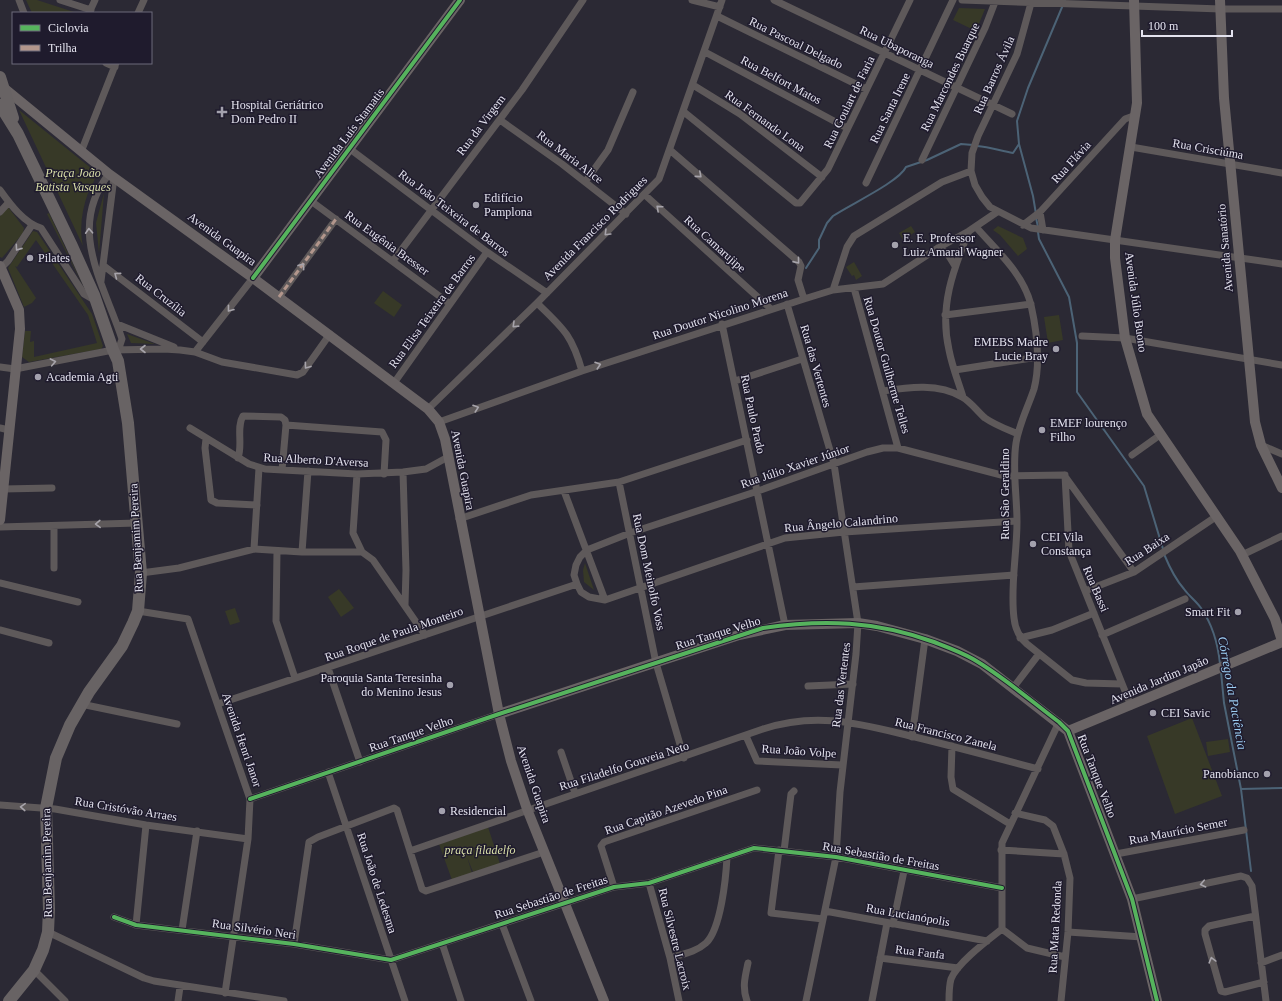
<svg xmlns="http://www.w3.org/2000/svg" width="1282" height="1001" viewBox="0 0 1282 1001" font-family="'Times New Roman',serif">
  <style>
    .green { fill: #373927 }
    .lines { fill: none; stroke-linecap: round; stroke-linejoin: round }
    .stream { stroke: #4c6376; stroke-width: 2 }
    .street { stroke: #5e595a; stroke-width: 7 }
    .secondary { stroke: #6a6465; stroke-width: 10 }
    .primary { stroke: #686364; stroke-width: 12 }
    .quiet { stroke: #b2968c; stroke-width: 3; stroke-dasharray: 6 3; stroke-linecap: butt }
    .cycleway-casing { stroke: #1f1b2d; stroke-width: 6 }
    .cycleway { stroke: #56b35d; stroke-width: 4 }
    .oneway { stroke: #a7a4ab }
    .poi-dot { fill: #a3a1ad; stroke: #1f1b2d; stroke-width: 1.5 }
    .labels { text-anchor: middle; stroke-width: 3; stroke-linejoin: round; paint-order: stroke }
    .street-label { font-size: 12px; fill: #e3e2ee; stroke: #1f1b2d }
    .poi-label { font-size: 12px; fill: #e3e2ee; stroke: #1f1b2d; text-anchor: start }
    .park-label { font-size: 12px; font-style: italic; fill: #d9dfa8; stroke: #1f1b2d }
    .water-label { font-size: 13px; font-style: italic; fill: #9ccdf2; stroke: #1f1b2d }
  </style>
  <rect width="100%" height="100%" fill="#2b2934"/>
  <path class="green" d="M26 0H37L77 13H32Z
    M959 8 985 9 976 31 953 20Z
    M19 110 97 173C95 180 91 187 88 193 82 210 79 228 83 246Z
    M104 193 99 253 96 223Z
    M8 207 24 228 23 233 2 258 0 257V216Z
    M49 213 85 290 47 214Z
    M911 226 915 232 903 240 899 233Z
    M998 226 1023 238 1027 249 1018 256 1000 235 993 230Z
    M33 231 37 232 92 314 103 346 101 349 29 362 22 357 25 331H31L30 342 34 341V357L97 343 88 315 36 240 17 267 15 266 36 298 32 303 24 307 8 268Z
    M854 262 862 276 856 280 854 275 852 276 846 267Z
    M383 291 402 305 394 317 374 303Z
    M1059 315 1063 340 1048 343 1044 317Z
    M127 334 155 344 131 343Z
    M585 563 594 590 584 582 583 570Z
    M339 589 354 608 341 617 328 597Z
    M235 608 240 622 230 625 225 611Z
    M1192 718 1222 796 1175 814 1147 736Z
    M1228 739 1230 752 1208 756 1206 742Z
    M488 827 500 864 473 872 467 857 472 873 452 880 439 844Z"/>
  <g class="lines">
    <path class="stream" d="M977 146C990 147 1001 151 1013 153L1019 144
      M1036 214 1033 196 1019 144 1017 121 1028 88 1065 0
      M1036 218 1038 227
      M1038 232 1039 239 1069 297 1077 343V392L1144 486 1163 549
      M806 268 819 248V240L827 223 833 216C849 205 899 182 906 167L927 160 961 144 973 145
      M1164 554C1169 566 1175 579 1184 589 1189 596 1196 601 1201 608 1212 624 1218 644 1220 664
      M1221 672 1224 703 1241 789 1251 871
      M1241 789 1282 788"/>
    <path class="street" d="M19 0 24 13
      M60 0 91 10
      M692 0 720 7
      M774 0 1012 114
      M962 0 1221 9H1282
      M1031 3 1017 54 978 136 972 153 971 171 975 185 982 197 990 207 1031 228 1282 264
      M89 13 95 0
      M138 13 144 0
      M717 16 866 89
      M705 52 847 128
      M106 63 115 67
      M693 85 740 114 822 177
      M684 112 796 203H800L828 169 910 0
      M500 120 562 164 626 214
      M1131 147 1282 173
      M350 149 487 252 547 293
      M670 150 799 262 801 266 798 280 804 299
      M81 152 116 63
      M922 160 985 28 995 2
      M109 174C66 228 104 284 122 339L120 345 113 350
      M585 182 608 150 633 92
      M866 183 953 0
      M0 190C10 204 24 223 41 228L84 294 96 301
      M645 195 771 309
      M311 201 450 304
      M0 212 9 202
      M1040 212 1043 230
      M1023 225 1040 212 1125 119 1136 115
      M976 227C996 250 1023 273 1031 305 1037 332 1041 362 1034 389 1028 407 1019 424 1016 443 1012 469 1017 495 1017 522 1017 553 1010 587 1014 618 1015 629 1019 637 1027 644L1072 680 1086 683 1122 684
      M938 248 947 253 955 266
      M393 261 522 90 583 0
      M104 266 203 342
      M0 269 8 261 32 225
      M101 281 114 177
      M854 288 898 448
      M833 290 847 247 854 236 942 182 971 171
      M279 297 336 219
      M537 303C563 328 572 335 582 371
      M787 304 834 464 858 623 856 654 840 792 836 857 806 1001
      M945 315 1031 304
      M117 324 174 347
      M722 324 785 625
      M1082 336 1125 338 1282 365
      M195 352 253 278
      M0 367 15 369 113 350 164 349 180 350 195 352 222 362 297 375 303 372 330 334
      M955 370 1038 357
      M735 381 802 359
      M394 383 487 252
      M883 391C909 387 939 383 962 397 971 402 977 411 985 418 995 425 1006 429 1018 434
      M963 397C958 381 952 366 949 350 939 307 953 270 969 231
      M428 409 537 303 659 179 722 0
      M439 422 582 371 804 299 833 290 883 284 938 248 969 231 997 212
      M286 425 382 432 386 440 384 474
      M0 428 9 430
      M190 428 249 464 265 469 357 474 403 472 426 469 448 457
      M206 439 205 448 211 500 217 503 257 505
      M1261 445 1282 454
      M1132 455 1160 435
      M238 458C243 445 236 427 243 416L281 417 285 420 286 425 282 470
      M403 472 406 570 405 605
      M357 474 353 533 362 552
      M1065 475 1069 551 1131 706
      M619 482 656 663 684 758
      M3 489 52 488
      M564 491 605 600
      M459 519 531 495 619 482 747 440
      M1017 521 844 532 785 538 605 600 589 597 581 592 577 584 574 575 576 565 580 557 587 550 630 533 758 491 867 452 883 448H898L1005 476 1064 475 1134 572
      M54 526V568
      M0 527 137 523
      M254 549 259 468
      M277 551 276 621 295 678
      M302 552 308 471
      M1242 555 1282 536
      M141 573 179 568 254 549 302 552H362L373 560 425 635
      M0 583 78 602
      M853 587 1014 575
      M1085 591 1134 572 1217 516
      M138 611 188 619 250 799 248 839 225 993
      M0 630 49 643
      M1102 635 1185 599
      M1020 638 1052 630 1094 613
      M328 668 360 762
      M808 686 853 684
      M1013 688 1039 654
      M81 704 177 724
      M218 704 577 584
      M746 736 757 761 842 765
      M912 737 925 639
      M952 746 951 777 953 789 1010 824
      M561 752 575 793
      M328 772 405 1001
      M250 799 499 714
      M0 805 55 809 146 825 248 839
      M1015 813 1045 820 1053 826 1064 854 1070 878 1068 932 1061 1001
      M779 850 771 913 823 919
      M1001 850 1064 854
      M410 851 763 729C818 711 860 724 915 737 956 747 997 758 1038 769
      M784 851 791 794 794 791
      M1116 854 1244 830
      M649 883 670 958 679 1001
      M614 887 601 846 604 842 757 790
      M1132 899 1241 876 1247 878 1252 886 1266 1001
      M825 911 987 941
      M1255 916 1209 926 1205 930V934L1221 991 1225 992 1264 982
      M114 917 136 925 294 944 391 960 614 887 649 883 754 848 836 857 1002 888
      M502 924 531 1001
      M893 924 904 871
      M136 925 146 825
      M1002 929 1027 948 1065 957
      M182 930 197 831
      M48 932 144 978 154 981 284 1001
      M1068 932 1142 937
      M442 943 461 1001
      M294 944 309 842 318 837 394 808 397 810 422 889 426 891 544 852
      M670 958C683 954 696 952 706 943 721 929 726 877 727 857
      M880 958 958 968
      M1261 963 1282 955
      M34 970 65 1001
      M178 1001 180 987
      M747 1001C742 987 745 977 748 963
      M872 1001 887 923
      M949 1001C949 993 949 986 951 979 957 963 988 940 1002 929V843L1059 722"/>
    <path class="secondary" d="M1134 0 1137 103 1115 240V258L1125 338 1147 414 1240 551 1275 619 1282 641
      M1220 0 1224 98 1255 422 1261 445 1282 488
      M4 88 109 174 253 278 428 409 439 422 445 439 499 714 511 761 527 809 604 1001
      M0 266 19 310 20 329 0 520
      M253 278 460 0
      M499 714 739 635 785 625 858 623 877 626 925 639 957 651 982 664 1068 731 1132 899 1157 1001
      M1068 731 1282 642"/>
    <path class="primary" d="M0 77 13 118
      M0 105 18 134 71 244 94 295 113 350 118 361 128 423 141 573 138 611 133 623 122 646 89 692 70 725 56 758 46 808 49 909 48 932 43 950 34 970 9 1001"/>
    <path class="quiet" d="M279 297 336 219"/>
    <g class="cycleway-casing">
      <path id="cycleway" d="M253 278 460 0
        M250 799 499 714 763 628C824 619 876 621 934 642 947 647 961 652 973 659 1004 677 1031 701 1059 722L1068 731 1132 899 1157 1001
        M114 917 136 925 294 944 391 960 614 887 649 883 754 848 836 857 1002 888"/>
    </g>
    <use href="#cycleway" class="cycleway"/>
  </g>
  <defs><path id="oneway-chevron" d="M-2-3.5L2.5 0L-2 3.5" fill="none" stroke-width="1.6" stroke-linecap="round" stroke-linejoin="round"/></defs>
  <g class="oneway">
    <use href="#oneway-chevron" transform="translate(699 175) rotate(41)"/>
    <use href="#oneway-chevron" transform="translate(659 208) rotate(-138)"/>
    <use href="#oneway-chevron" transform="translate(89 231) rotate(-93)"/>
    <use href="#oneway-chevron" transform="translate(607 233) rotate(135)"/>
    <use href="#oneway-chevron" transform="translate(18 248) rotate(125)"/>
    <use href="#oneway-chevron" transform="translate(797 261) rotate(51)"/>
    <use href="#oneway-chevron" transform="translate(302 266) rotate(-54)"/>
    <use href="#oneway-chevron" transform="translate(117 275) rotate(-143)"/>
    <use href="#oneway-chevron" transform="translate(230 309) rotate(128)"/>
    <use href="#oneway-chevron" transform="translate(515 325) rotate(136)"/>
    <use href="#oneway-chevron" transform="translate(143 349) rotate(-180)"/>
    <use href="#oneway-chevron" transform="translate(53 362) rotate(-11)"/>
    <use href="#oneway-chevron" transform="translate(598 365) rotate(-18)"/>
    <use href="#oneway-chevron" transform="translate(307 366) rotate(126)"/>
    <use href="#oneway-chevron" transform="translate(476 408) rotate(-19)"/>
    <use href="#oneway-chevron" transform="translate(98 524) rotate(178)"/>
    <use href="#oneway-chevron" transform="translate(23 807) rotate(-177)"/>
    <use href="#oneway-chevron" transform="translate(1203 884) rotate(168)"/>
    <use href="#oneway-chevron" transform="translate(1212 960) rotate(-105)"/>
  </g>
  <g class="poi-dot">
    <path d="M220 106h4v4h4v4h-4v4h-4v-4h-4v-4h4z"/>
    <circle cx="476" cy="205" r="4"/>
    <circle cx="895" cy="245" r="4"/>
    <circle cx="30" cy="258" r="4"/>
    <circle cx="1056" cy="349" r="4"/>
    <circle cx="38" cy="377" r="4"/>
    <circle cx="1042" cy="430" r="4"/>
    <circle cx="1033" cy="544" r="4"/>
    <circle cx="1238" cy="612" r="4"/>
    <circle cx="450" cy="685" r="4"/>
    <circle cx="1153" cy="713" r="4"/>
    <circle cx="1267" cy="774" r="4"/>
    <circle cx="442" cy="811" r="4"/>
  </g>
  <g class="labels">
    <g class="street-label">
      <text transform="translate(796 43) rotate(26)" y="4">Rua Pascoal Delgado</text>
      <text transform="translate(897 47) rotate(26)" y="4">Rua Ubaporanga</text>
      <text transform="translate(994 75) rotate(-66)" y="4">Rua Barros Ávila</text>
      <text transform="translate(950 77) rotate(-64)" y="4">Rua Marcondes Buarque</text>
      <text transform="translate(781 80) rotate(28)" y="4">Rua Belfort Matos</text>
      <text transform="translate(849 102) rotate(-64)" y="4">Rua Goulart de Faria</text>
      <text transform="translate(890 108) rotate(-64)" y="4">Rua Santa Irene</text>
      <text transform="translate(765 121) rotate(36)" y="4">Rua Fernando Lona</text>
      <text transform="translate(481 125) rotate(-53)" y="4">Rua da Virgem</text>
      <text transform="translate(349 133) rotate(-53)" y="4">Avenida Luís Stamatis</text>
      <text transform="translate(1208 149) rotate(10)" y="4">Rua Crisciúma</text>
      <text transform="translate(570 157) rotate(37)" y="4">Rua Maria Alice</text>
      <text transform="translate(1071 162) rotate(-48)" y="4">Rua Flávia</text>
      <text transform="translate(454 213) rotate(37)" y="4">Rua João Teixeira de Barros</text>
      <text transform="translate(595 228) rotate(-45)" y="4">Avenida Francisco Rodrigues</text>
      <text transform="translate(222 239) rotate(36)" y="4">Avenida Guapira</text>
      <text transform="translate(387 243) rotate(36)" y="4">Rua Eugênia Bresser</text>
      <text transform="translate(715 244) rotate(42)" y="4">Rua Camarujipe</text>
      <text transform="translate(1225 248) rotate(-95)" y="4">Avenida Sanatório</text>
      <text transform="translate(161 295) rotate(38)" y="4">Rua Cruzília</text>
      <text transform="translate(1136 302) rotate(82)" y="4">Avenida Júlio Buono</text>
      <text transform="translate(432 311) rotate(-54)" y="4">Rua Elisa Teixeira de Barros</text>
      <text transform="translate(720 314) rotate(-18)" y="4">Rua Doutor Nicolino Morena</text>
      <text transform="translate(887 365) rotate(74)" y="4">Rua Doutor Guilherme Telles</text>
      <text transform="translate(816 366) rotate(74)" y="4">Rua das Vertentes</text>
      <text transform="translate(753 414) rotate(78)" y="4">Rua Paulo Prado</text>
      <text transform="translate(316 460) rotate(3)" y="4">Rua Alberto D'Aversa</text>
      <text transform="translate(795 466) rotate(-19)" y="4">Rua Júlio Xavier Júnior</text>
      <text transform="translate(463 470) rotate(79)" y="4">Avenida Guapira</text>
      <text transform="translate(1005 494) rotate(-90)" y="4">Rua São Geraldino</text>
      <text transform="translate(841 523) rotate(-5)" y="4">Rua Ângelo Calandrino</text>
      <text transform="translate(136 538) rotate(-93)" y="4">Rua Benjamim Pereira</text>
      <text transform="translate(1147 549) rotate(-33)" y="4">Rua Baixa</text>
      <text transform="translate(649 572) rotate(78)" y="4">Rua Dom Meinolfo Voss</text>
      <text transform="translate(1096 589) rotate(67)" y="4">Rua Bassi</text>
      <text transform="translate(718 633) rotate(-17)" y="4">Rua Tanque Velho</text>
      <text transform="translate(394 634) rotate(-19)" y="4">Rua Roque de Paula Monteiro</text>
      <text transform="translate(1159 680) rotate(-23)" y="4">Avenida Jardim Japão</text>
      <text transform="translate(841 685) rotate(-83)" y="4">Rua das Vertentes</text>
      <text transform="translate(411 734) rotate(-19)" y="4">Rua Tanque Velho</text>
      <text transform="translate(946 734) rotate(14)" y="4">Rua Francisco Zanela</text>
      <text transform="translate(242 740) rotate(71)" y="4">Avenida Henri Janor</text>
      <text transform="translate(799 751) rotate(4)" y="4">Rua João Volpe</text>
      <text transform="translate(624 766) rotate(-18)" y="4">Rua Filadelfo Gouveia Neto</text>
      <text transform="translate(1097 776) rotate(69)" y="4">Rua Tanque Velho</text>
      <text transform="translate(534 784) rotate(71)" y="4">Avenida Guapira</text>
      <text transform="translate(126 809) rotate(9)" y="4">Rua Cristóvão Arraes</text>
      <text transform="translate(666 810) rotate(-19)" y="4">Rua Capitão Azevedo Pina</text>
      <text transform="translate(1178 831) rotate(-11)" y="4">Rua Maurício Semer</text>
      <text transform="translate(881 856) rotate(10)" y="4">Rua Sebastião de Freitas</text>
      <text transform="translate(47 863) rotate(-91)" y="4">Rua Benjamim Pereira</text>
      <text transform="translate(377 883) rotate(72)" y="4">Rua João de Ledesma</text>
      <text transform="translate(551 897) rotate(-18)" y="4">Rua Sebastião de Freitas</text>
      <text transform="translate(908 915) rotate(10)" y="4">Rua Lucianópolis</text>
      <text transform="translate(1055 927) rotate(-87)" y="4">Rua Mata Redonda</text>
      <text transform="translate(254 929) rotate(8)" y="4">Rua Silvério Neri</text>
      <text transform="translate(675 939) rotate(76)" y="4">Rua Silvestre Lacroix</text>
      <text transform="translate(920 952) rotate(7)" y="4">Rua Fanfa</text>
    </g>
    <g class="poi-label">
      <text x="231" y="109">Hospital Geriátrico<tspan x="231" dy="14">Dom Pedro II</tspan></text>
      <text x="484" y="202">Edifício<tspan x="484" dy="14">Pamplona</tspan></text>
      <text x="903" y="242">E. E. Professor<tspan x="903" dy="14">Luiz Amaral Wagner</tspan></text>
      <text x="38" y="262">Pilates</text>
      <text x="1048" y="346" text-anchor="end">EMEBS Madre<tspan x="1048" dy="14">Lucie Bray</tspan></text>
      <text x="46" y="381">Academia Agti</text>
      <text x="1050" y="427">EMEF lourenço<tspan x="1050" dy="14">Filho</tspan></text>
      <text x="1041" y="541">CEI Vila<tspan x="1041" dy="14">Constança</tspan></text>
      <text x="1230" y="616" text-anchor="end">Smart Fit</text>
      <text x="442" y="682" text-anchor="end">Paroquia Santa Teresinha<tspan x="442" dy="14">do Menino Jesus</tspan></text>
      <text x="1161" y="717">CEI Savic</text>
      <text x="1259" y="778" text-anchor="end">Panobianco</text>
      <text x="450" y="815">Residencial</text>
    </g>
    <g class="park-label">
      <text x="73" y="177">Praça João<tspan x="73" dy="14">Batista Vasques</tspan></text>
      <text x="480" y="854">praça filadelfo</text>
    </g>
    <g class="water-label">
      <text transform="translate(1233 693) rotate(80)" y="5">Córrego da Paciência</text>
    </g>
  </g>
  <rect x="12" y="12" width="140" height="52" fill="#1f1b2d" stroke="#6d6b7a"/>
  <rect x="20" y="25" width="20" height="6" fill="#56b35d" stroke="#6d6b7a"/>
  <text x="48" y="32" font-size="12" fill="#e3e2ee">Ciclovia</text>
  <rect x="20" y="45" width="20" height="6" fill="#b2968c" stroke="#6d6b7a"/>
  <text x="48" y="52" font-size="12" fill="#e3e2ee">Trilha</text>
  <path d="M1142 30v6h90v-6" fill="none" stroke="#e3e2ee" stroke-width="2"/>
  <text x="1148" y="30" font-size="12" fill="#e3e2ee" stroke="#1f1b2d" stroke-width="3" paint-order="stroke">100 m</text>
</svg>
